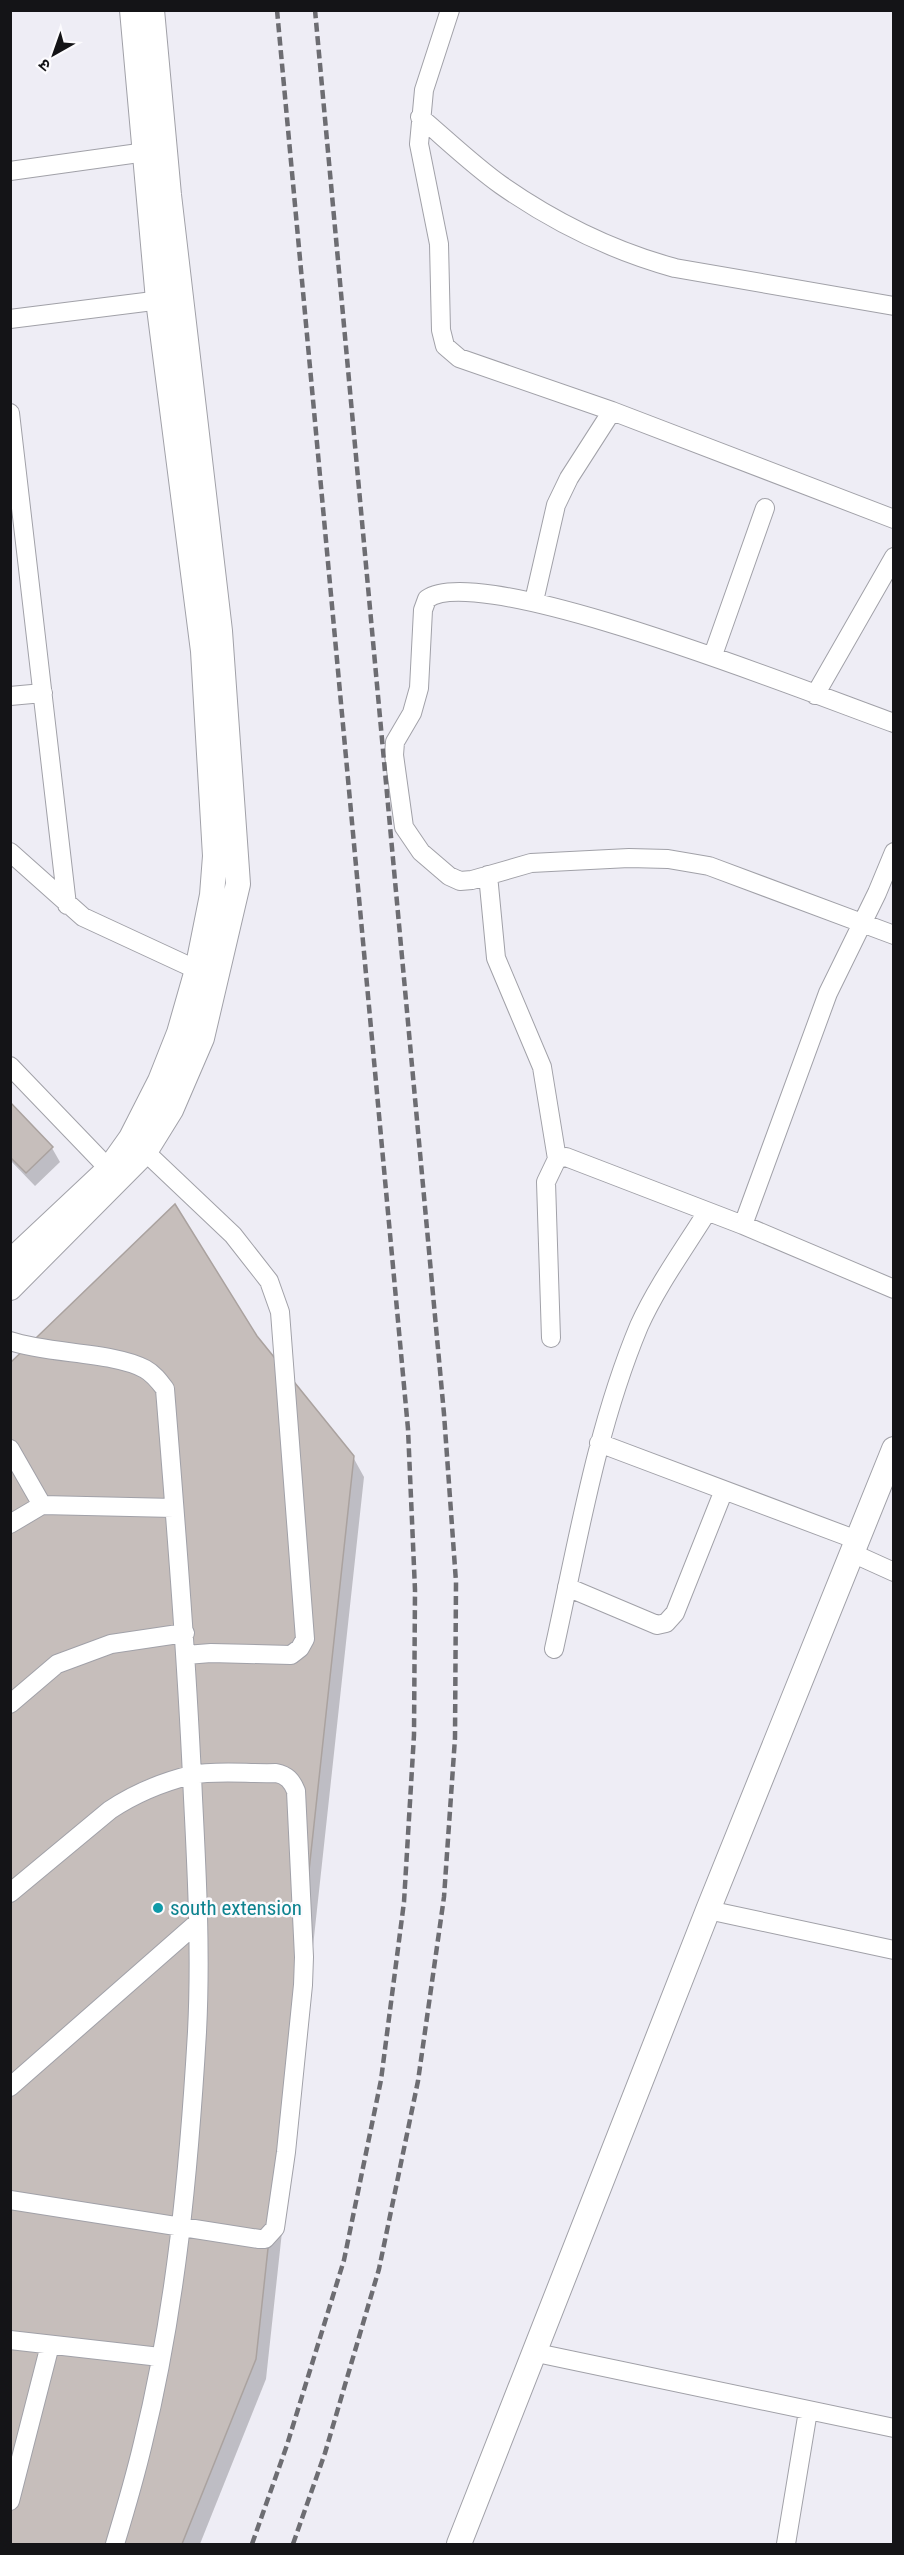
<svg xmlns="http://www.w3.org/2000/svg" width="904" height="2555" viewBox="0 0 904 2555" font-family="'Roboto Condensed','Noto Sans Devanagari',sans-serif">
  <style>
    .shadow { fill: #0003 }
    .building { fill: #c6bebb; stroke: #aaa29f; stroke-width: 1.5 }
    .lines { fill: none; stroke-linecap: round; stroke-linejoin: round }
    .minor-casing { stroke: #a1a1a8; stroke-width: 20 }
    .tertiary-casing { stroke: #a1a1a8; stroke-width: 26 }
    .minor { stroke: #fff; stroke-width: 18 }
    .tertiary { stroke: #fff; stroke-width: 24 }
    .rail { stroke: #6d6d72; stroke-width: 4.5; stroke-dasharray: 9 4.5; stroke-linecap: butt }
    .culture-dot { fill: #0f9aa8; stroke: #fcfbfe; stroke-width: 2 }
    .labels { text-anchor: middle; stroke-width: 5; stroke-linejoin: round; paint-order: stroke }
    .culture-label { font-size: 21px; fill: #0d838f; stroke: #fcfbfe; text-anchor: start }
  </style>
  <rect width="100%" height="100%" fill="#eeedf5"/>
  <path class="shadow" d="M10 1105 52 1148 60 1162 35 1186 10 1160Z
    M256 1337 353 1457 364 1477 266 2379 200 2544H10V1365Z"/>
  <path class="building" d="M10 1102 53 1147 26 1173 10 1157Z
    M175 1204 257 1336 354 1456 256 2359 182 2544H10V1363Z"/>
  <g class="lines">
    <g class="minor-casing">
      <path id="minor" d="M450 10 424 90 419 144 439 244 441 330 445 346 459 358 612 411 894 519
        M420 117C447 140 473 165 501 185 554 222 613 251 675 268L894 306
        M10 171 146 152
        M10 319 169 299
        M10 413 67 905
        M534 601 556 505 569 478 612 411
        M713 655 765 508
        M815 695 894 557
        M10 696 43 693
        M894 723C822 698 480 559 427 599L423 610 419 688 412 713 395 742 394 755 404 827 421 852 449 876 460 881 472 880 531 863 629 858 668 859 709 866 894 935
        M10 852 83 917 206 974
        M488 875 496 958 542 1067 557 1159
        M10 1066 109 1169
        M136 1143 233 1235 269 1281 280 1312 305 1639 300 1648 291 1655 211 1653 186 1655
        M743 1225 828 993 877 893 894 852
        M551 1338 546 1182 557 1159 566 1157 743 1225 894 1289
        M10 1341C48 1354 114 1352 145 1369 154 1374 159 1381 165 1389 176 1526 187 1661 193 1798 197 1875 201 1954 197 2032 189 2169 176 2309 143 2443 135 2477 125 2511 115 2544
        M599 1443 857 1540
        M10 1449 42 1505
        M10 1524 42 1505 174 1508
        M852 1553 894 1572
        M567 1587 657 1625 666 1623 675 1613 724 1490
        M554 1649C578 1541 596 1429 639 1326 657 1286 684 1249 707 1212
        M10 1704 57 1664 111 1644 185 1633
        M10 1893 110 1810C134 1794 163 1782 191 1775 215 1770 250 1774 276 1773 287 1775 292 1781 296 1791L304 1957 303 1985 286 2152 275 2228 265 2239H259L10 2200
        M708 1910 894 1950
        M10 2087 197 1923
        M10 2340 160 2357
        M532 2352 894 2428
        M10 2501 50 2345
        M786 2544 808 2411"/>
    </g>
    <g class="tertiary-casing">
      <path id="tertiary" d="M10 1262 109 1169 131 1138 160 1081 179 1033 197 970 212 895 215 856 203 651 158 300 132 10
        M10 1288 145 1152 171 1110 202 1038 238 884 220 631 169 195 152 10
        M459 2544 708 1910 894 1449"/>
    </g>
    <use href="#minor" class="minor"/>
    <use href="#tertiary" class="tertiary"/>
    <path class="rail" d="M252 2544 287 2445 344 2260 381 2080 404 1902 414 1735 415 1590 408 1429 277 10
      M293 2544 325 2453 379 2269 418 2081 444 1897 455 1738 456 1582 444 1414 315 10"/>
  </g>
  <circle class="culture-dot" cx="158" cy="1908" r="6"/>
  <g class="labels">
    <g class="culture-label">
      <text x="170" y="1915">south extension</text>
    </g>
  </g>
  <rect width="904" height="2555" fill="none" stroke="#141417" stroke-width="24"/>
  <g transform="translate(54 54) rotate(220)" stroke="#fcfbfe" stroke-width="4.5" paint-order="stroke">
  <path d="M0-4.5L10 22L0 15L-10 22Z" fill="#141417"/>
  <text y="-9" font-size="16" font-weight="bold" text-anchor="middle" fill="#141417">उ</text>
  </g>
</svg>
